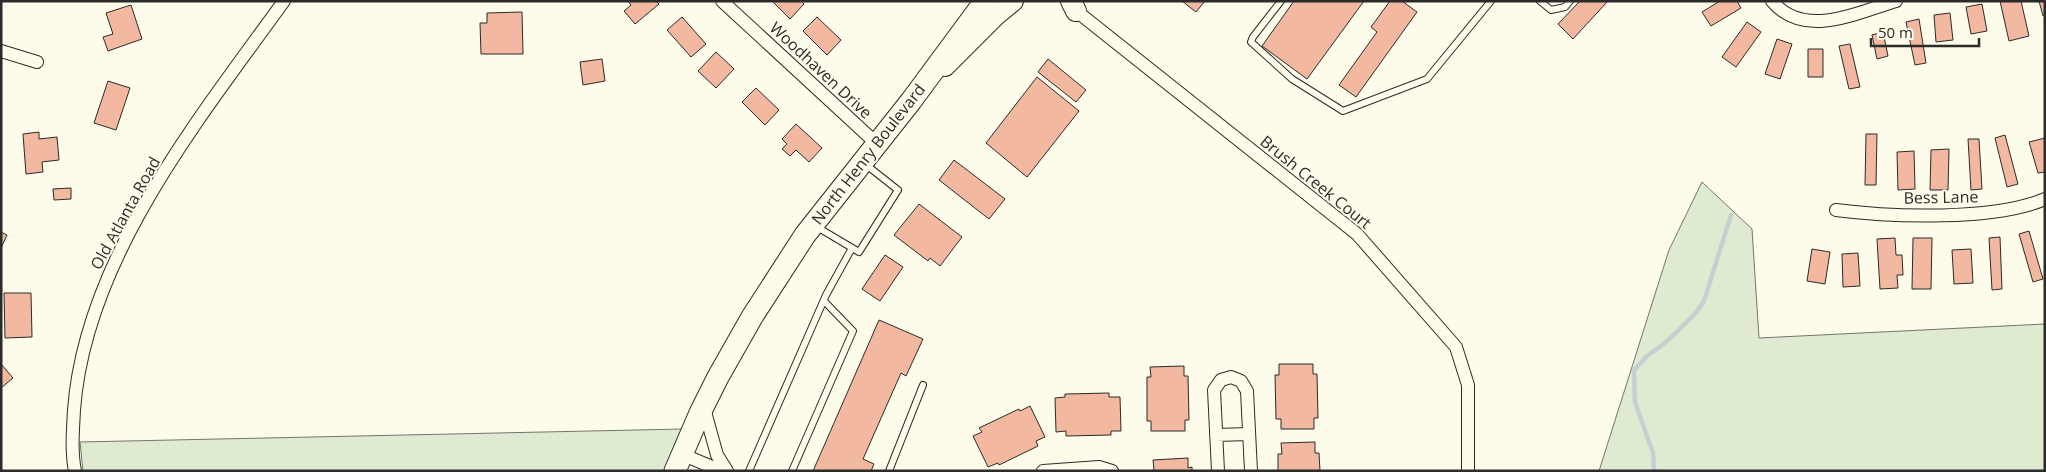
<svg xmlns="http://www.w3.org/2000/svg" width="2046" height="472" viewBox="0 0 2046 472" font-family="'Open Sans',sans-serif">
  <style>
    .green { fill: #deebd1; stroke: #74746e }
    .lines { fill: none; stroke-linecap: round; stroke-linejoin: round }
    .stream { stroke: #c7d0d0; stroke-width: 4.5 }
    .building { fill: #f2b8a0; stroke: #2b2b2b }
    .service-casing { stroke: #2b2b2b; stroke-width: 8 }
    .minor-casing { stroke: #2b2b2b; stroke-width: 14 }
    .primary-casing { stroke: #2b2b2b; stroke-width: 22 }
    .trunk-casing { stroke: #2b2b2b; stroke-width: 23 }
    .service { stroke: #fdfbea; stroke-width: 6 }
    .minor { stroke: #fdfbea; stroke-width: 12 }
    .primary { stroke: #fdfbea; stroke-width: 20 }
    .trunk { stroke: #fdfbea; stroke-width: 21 }
    .labels { text-anchor: middle; stroke-width: 4; stroke-linejoin: round; paint-order: stroke }
    .street-label { font-size: 16px; fill: #2b2b2b; stroke: #fdfbea }
  </style>
  <rect width="100%" height="100%" fill="#fdfbea"/>
  <path class="green" d="M1702 182 1752 229 1759 338 2045 324V471H1599L1669 250Z
    M683 429 664 471H83L80 442Z"/>
  <g class="lines">
    <path class="stream" d="M1654 471 1653 453 1635 402 1634 370 1647 356 1665 343 1695 314 1704 301 1731 215"/>
  </g>
  <path class="building" d="M628 1H656L659 4 635 24 624 11 631 5Z
    M772 1H801L804 4 790 19Z
    M1182 1H1205L1196 12Z
    M1294 1H1364L1307 79 1262 46Z
    M1390 1H1402L1417 12 1356 97 1339 85 1377 32 1371 27Z
    M1580 1H1608L1573 39 1558 24Z
    M1720 1H1737L1741 8 1711 26 1702 12Z
    M2000 1H2021L2029 36 2009 41Z
    M2039 1H2045V15L2043 16Z
    M1982 4 1987 31 1971 34 1966 7Z
    M131 5 142 39 108 51 103 37 113 34 106 13Z
    M522 12 523 54H481L480 23H487V13Z
    M1950 13 1953 40 1936 42 1934 15Z
    M682 17 706 44 691 57 667 30Z
    M817 17 841 40 827 55 803 31Z
    M1919 19 1926 63 1915 65 1906 22Z
    M1747 22 1761 32 1736 67 1722 57Z
    M1883 32 1888 56 1877 59 1872 35Z
    M1777 39 1792 44 1780 79 1765 74Z
    M1850 44 1860 87 1849 89 1839 46Z
    M1808 49H1823V77H1808Z
    M716 52 734 69 716 88 698 71Z
    M602 59 605 81 583 85 580 62Z
    M1048 59 1086 90 1076 102 1038 72Z
    M1037 77 1079 111 1027 177 986 143Z
    M108 81 130 88 116 130 94 123Z
    M756 88 779 110 765 125 742 102Z
    M796 124 822 148 809 162 796 150 790 156 782 149 787 144 782 139Z
    M39 132V139L57 137 59 160 42 162 43 172 26 174 23 134Z
    M1866 134H1877L1876 185H1865Z
    M2005 135 2018 184 2007 187 1995 138Z
    M2045 138V172L2038 173 2029 142Z
    M1968 139H1979L1982 189 1971 190Z
    M1949 149 1948 190H1930L1931 150Z
    M1914 151 1915 189 1898 190 1897 152Z
    M954 160 1005 199 989 219 939 180Z
    M71 188V199L54 200 53 189Z
    M919 204 962 237 940 266 930 258 928 261 894 235Z
    M2029 231 2043 279 2033 282 2019 234Z
    M1 232 7 235 1 248Z
    M2000 237 2002 289 1992 290 1989 238Z
    M1895 238 1896 255H1902L1903 275H1897L1898 288 1880 289 1877 239Z
    M1913 238H1932L1931 289H1912Z
    M1812 249 1830 252 1825 284 1807 281Z
    M1971 249 1973 283 1954 284 1952 250Z
    M1858 253 1860 286 1843 287 1842 254Z
    M885 255 903 267 880 301 862 289Z
    M4 293H31L32 337 5 338Z
    M879 320 923 339 906 376 901 373 863 459 874 464 871 471H813Z
    M1 364 13 378 1 388Z
    M1279 364H1313V374H1317L1318 418H1314V429H1281V419H1276L1275 375H1279Z
    M1184 366V376H1188L1189 420H1185V431H1151V421H1147V377H1151L1150 367Z
    M1109 393V397H1120L1121 431H1111V435L1066 436V431L1056 432 1055 398 1065 397V394Z
    M1030 406 1045 437 1036 441 1038 446 999 465 998 463 988 467 973 436 982 432 979 428 1019 409 1020 411Z
    M1315 442V453H1319L1320 471H1278V454H1282L1281 443Z
    M1188 458V468L1192 467V471H1150L1154 470 1153 460Z"/>
  <g class="lines">
    <g class="service-casing">
      <path id="service" d="M1281 1 1253 37 1251 42 1292 79 1343 111 1427 79 1491 1
        M1540 1 1551 10 1565 7 1570 1
        M817 227 859 252 898 190 865 164
        M749 471 826 295 852 248
        M792 471 853 331 824 301
        M889 471 923 385"/>
    </g>
    <g class="minor-casing">
      <path id="minor" d="M722 1 876 143
        M1772 1C1804 40 1858 12 1896 1
        M1070 6 1357 234 1456 347 1468 385V471
        M1 51 37 62
        M1836 210C1891 217 1994 221 2045 199
        M704 408 717 455 727 471
        M1216 435 1249 434
        M681 454 722 471
        M75 471C71 451 73 430 74 410 85 259 198 120 284 1
        M1043 471 1099 467 1112 471
        M1218 471 1214 390 1221 380 1231 377 1241 381 1247 391 1251 471"/>
    </g>
    <g class="primary-casing">
      <path id="primary" d="M1071 1 1076 11
        M945 66 996 15 1013 1"/>
    </g>
    <g class="trunk-casing">
      <path id="trunk" d="M675 471 700 413 718 377 752 317 805 235 911 101 985 1"/>
    </g>
    <use href="#service" class="service"/>
    <use href="#minor" class="minor"/>
    <use href="#primary" class="primary"/>
    <use href="#trunk" class="trunk"/>
  </g>
  <g class="labels">
    <g class="street-label">
      <text transform="translate(821 70) rotate(43)" y="6">Woodhaven Drive</text>
      <text transform="translate(868 154) rotate(-52)" y="6">North Henry Boulevard</text>
      <text transform="translate(1316 182) rotate(39)" y="6">Brush Creek Court</text>
      <text transform="translate(1941 197) rotate(-1)" y="6">Bess Lane</text>
      <text transform="translate(125 213) rotate(-61)" y="6">Old Atlanta Road</text>
    </g>
  </g>
  <rect width="2046" height="472" fill="none" stroke="#2b2b2b" stroke-width="5"/>
  <path d="M1871 38v8h108v-8" fill="none" stroke="#2b2b2b" stroke-width="2.5"/>
  <text x="1878" y="38" font-size="15" fill="#2b2b2b" stroke="#fdfbea" stroke-width="4" paint-order="stroke">50 m</text>
</svg>
